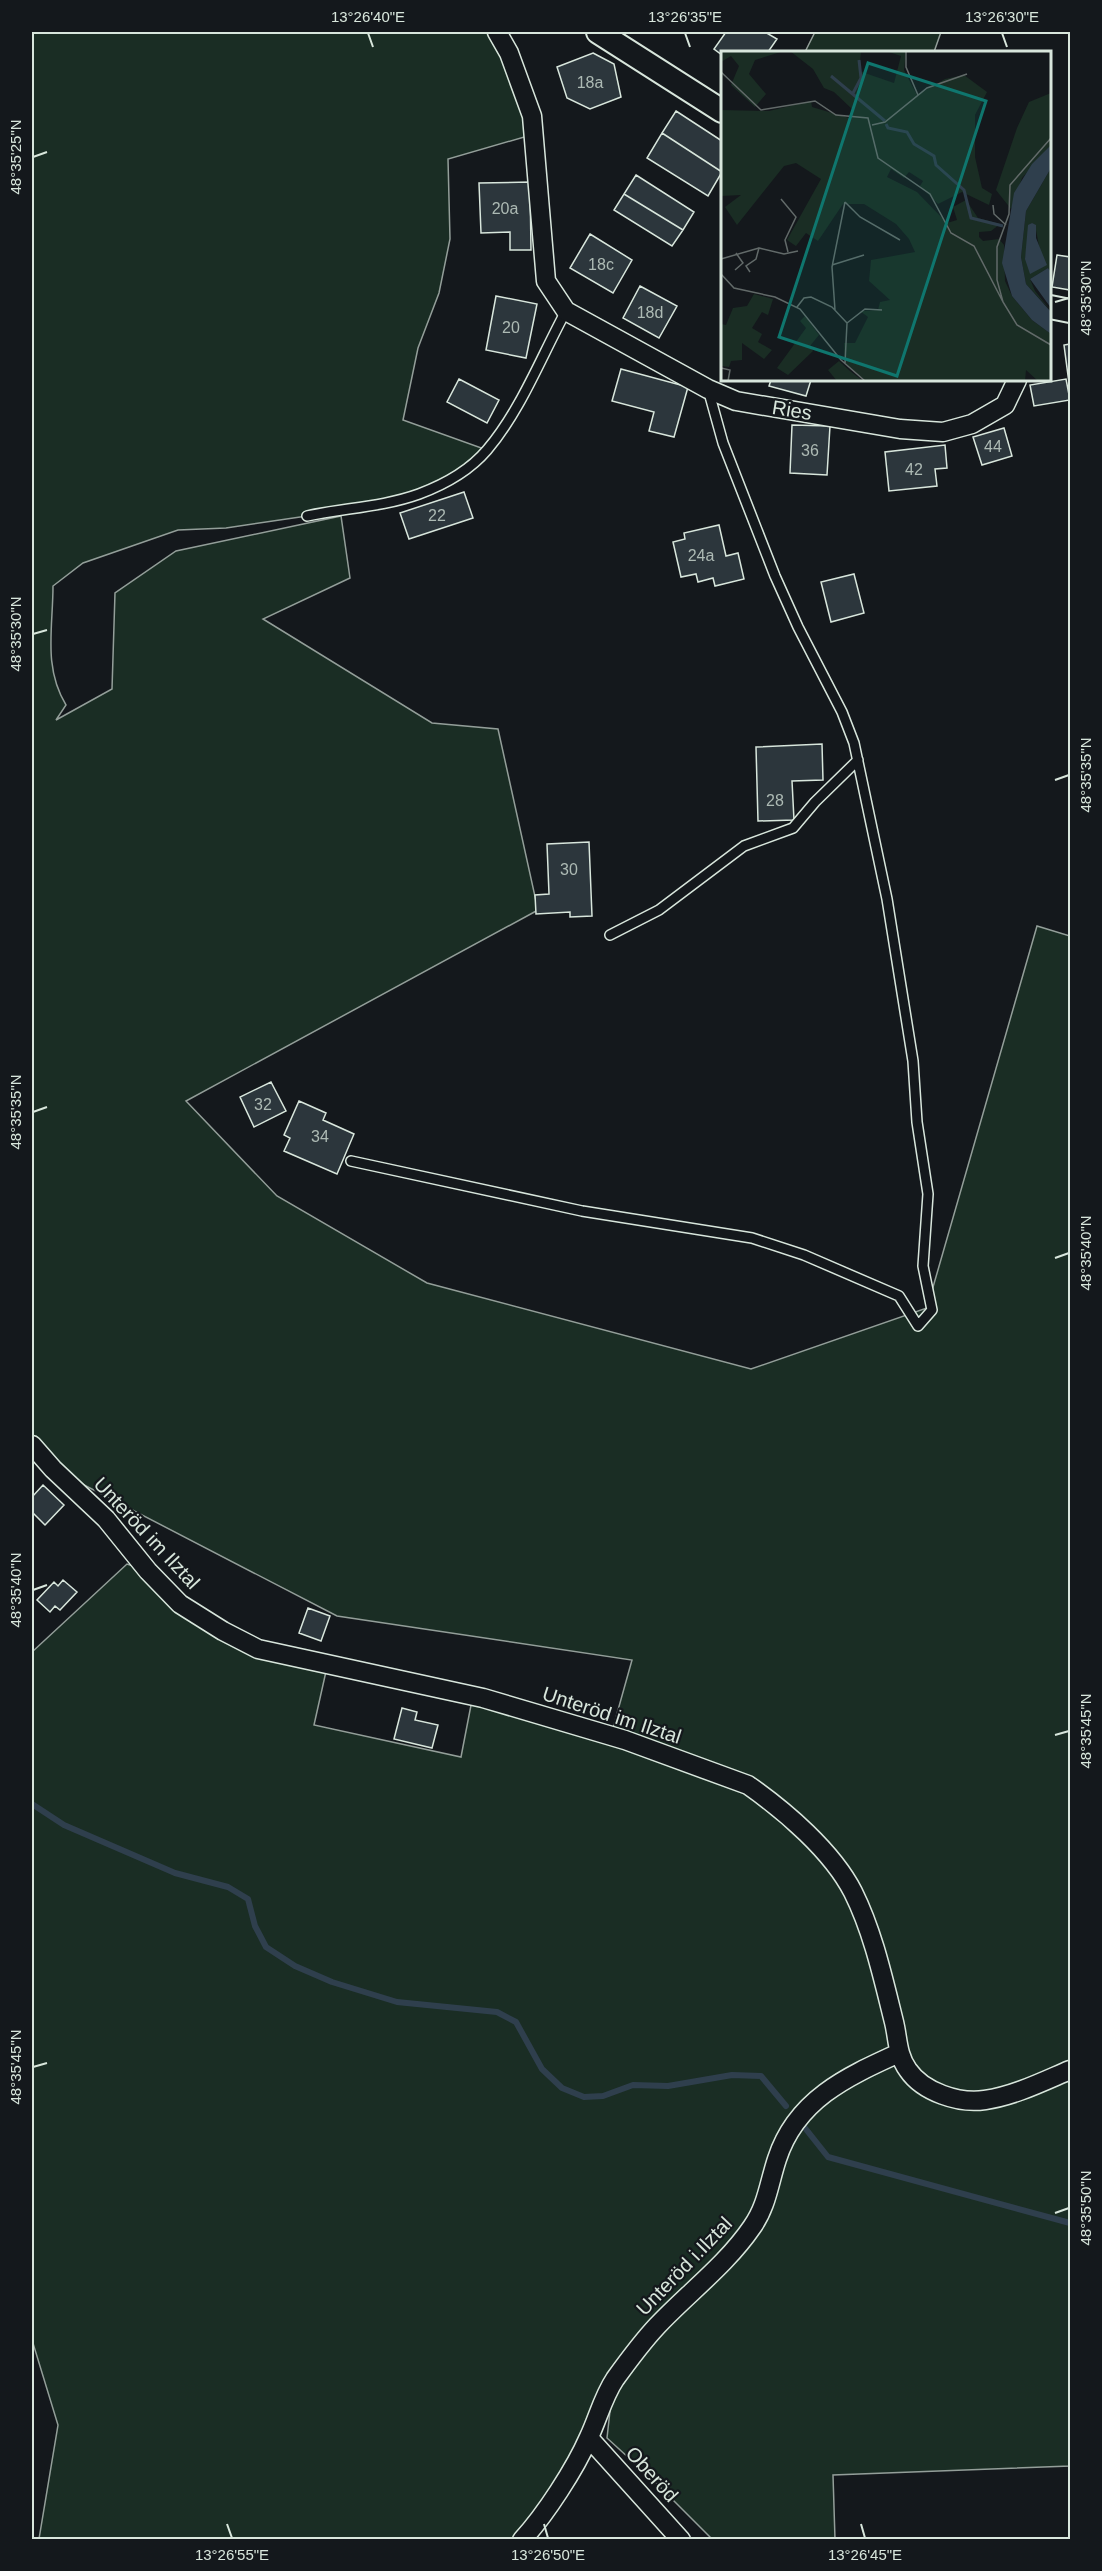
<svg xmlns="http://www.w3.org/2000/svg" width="1102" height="2571" viewBox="0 0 1102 2571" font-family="Arial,sans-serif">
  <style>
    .green { fill: #1a2d24; stroke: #939e99; stroke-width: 1.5 }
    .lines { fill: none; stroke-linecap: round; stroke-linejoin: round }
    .stream { stroke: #2f3f4d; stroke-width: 6 }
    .building { fill: #2c363c; stroke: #d8e6dc; stroke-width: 1.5 }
    .service-casing { stroke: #d8e6dc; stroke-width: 12 }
    .minor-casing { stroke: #d8e6dc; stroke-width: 21 }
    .tertiary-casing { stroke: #d8e6dc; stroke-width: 26 }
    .service { stroke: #14181c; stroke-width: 9 }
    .minor { stroke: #14181c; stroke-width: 18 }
    .tertiary { stroke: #14181c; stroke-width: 22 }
    .ticks { fill: none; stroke: #d8e6dc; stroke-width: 2 }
    .labels { text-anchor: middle; stroke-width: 4.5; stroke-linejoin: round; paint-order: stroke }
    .number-label { font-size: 16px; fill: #adbab4 }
    .street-label { font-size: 20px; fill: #d8e6dc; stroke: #14181c }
    .inset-river { fill: none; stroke: #2f3f4d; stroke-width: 3 }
    .inset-road { fill: none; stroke: #626a69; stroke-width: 1.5 }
    .view { fill: #0f766e; fill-opacity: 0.15; stroke: #0f766e; stroke-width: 3 }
    .inset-edge { fill: none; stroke: #d8e6dc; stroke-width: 3 }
    .neatline { fill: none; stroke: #d8e6dc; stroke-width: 2 }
    .ticks-label { font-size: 15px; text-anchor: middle; fill: #d8e6dc }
  </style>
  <rect width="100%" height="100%" fill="#14181c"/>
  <path class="green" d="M32 32H497L538 133 448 159 450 239 439 293 418 348 403 420 487 450 452 479 418 494 307 516 226 528 178 530 83 563 53 586C53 628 43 667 66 705L56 720 112 689 115 593 176 551 341 516 350 578 263 619 432 723 498 729 538 910 186 1101 277 1196 427 1283 751 1369 927 1308 1037 926 1070 936V2466L833 2475 835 2539H712L653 2480 607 2438 613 2384 522 2539H39L58 2425 32 2340V1652L127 1564 148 1571 223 1631 327 1667 314 1725 461 1757 472 1700 613 1728 632 1660 337 1616 32 1458Z
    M815 32H941L934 52H805Z"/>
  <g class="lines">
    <path class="stream" d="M32 1804 64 1825 175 1873 228 1887 248 1899 255 1926 266 1947 295 1966 332 1982 397 2002 497 2012 516 2022 542 2069 562 2088 584 2097 603 2096 633 2085 668 2086 732 2075 761 2076 786 2106
      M805 2128 828 2157 1070 2223"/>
  </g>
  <path class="building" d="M726 32H765L777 39 768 52H722V55L714 49Z
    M593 53 614 64 621 97 590 109 567 98 557 67Z
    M676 111 722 141V172L662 133Z
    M662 133 722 172 708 196 647 158Z
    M636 175 694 212 683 230 624 194Z
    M530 182 531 250H510V232L481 233 479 183Z
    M624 194 683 230 672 246 614 210Z
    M590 234 632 260 613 293 570 268Z
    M1057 255 1070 257V290L1052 287Z
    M640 286 677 306 659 338 623 318Z
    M496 296 537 304 526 358 486 350Z
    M1070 344V383H1069L1064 345Z
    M621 369 688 387 674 437 649 431 654 412 612 401Z
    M459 379 499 400 487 423 447 402Z
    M1066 379 1070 400 1034 406 1030 385Z
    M771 380H811L806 396 769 386Z
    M792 425 830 426 827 475 790 473Z
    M1004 428 1012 456 982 465 973 437Z
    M945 445 947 468 935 469 937 486 889 491 885 452Z
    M464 492 473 518 409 539 400 513Z
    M719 525 726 556 738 553 744 579 715 586 713 578 698 582 696 574 681 577 673 542 685 539 684 533Z
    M854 574 864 613 831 622 821 582Z
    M822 744 823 780 792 781 794 820 758 821 756 747Z
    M589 842 592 916 570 917V912L536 914 535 895 549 894 547 844Z
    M271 1082 286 1111 254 1127 240 1097Z
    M299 1101 326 1113 323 1120 354 1134 337 1174 284 1151 290 1138 284 1135Z
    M43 1485 64 1505 45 1525 32 1512V1497Z
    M63 1580 77 1592 60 1610 55 1606 50 1612 37 1600 54 1582 58 1586Z
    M308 1608 330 1616 321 1641 299 1633Z
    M402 1708 417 1712 415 1720 438 1725 432 1748 394 1739Z"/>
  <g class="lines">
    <g class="service-casing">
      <path id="service" d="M307 516C344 508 383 507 419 494 443 485 470 470 487 450 521 410 541 357 566 311
        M610 935 659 910 744 846 793 828 815 802 858 760
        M351 1161 582 1211 752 1238 804 1255 899 1296 918 1326 932 1310 923 1266 928 1194 917 1122 913 1061 887 899 854 743 842 712 798 627 775 576 723 443 708 389"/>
    </g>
    <g class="minor-casing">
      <path id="minor" d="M497 32 509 53 532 116 546 281 566 311 708 389 736 401 900 429 943 432 972 424 1005 405 1017 380
        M32 1445 53 1469 106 1519 148 1571 180 1604 223 1631 258 1649 483 1698 625 1740 748 1785C785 1811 832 1851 853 1892 873 1932 883 1978 894 2022 898 2038 897 2055 908 2070 923 2092 959 2104 985 2100 1014 2096 1044 2081 1070 2070
        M589 2438 681 2540
        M522 2540C545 2515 575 2469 589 2437 598 2418 603 2397 615 2379 628 2361 642 2342 657 2326 688 2293 726 2265 752 2227 767 2206 769 2183 777 2159 796 2100 846 2077 899 2053"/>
    </g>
    <g class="tertiary-casing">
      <path id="tertiary" d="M598 32 722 111
        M1050 307 1070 311"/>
    </g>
    <use href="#service" class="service"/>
    <use href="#minor" class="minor"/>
    <use href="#tertiary" class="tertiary"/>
  </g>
  <path class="ticks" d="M368 33 373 47M685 33 690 47M1002 33 1007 47M33 157 47 152M1055 302 1069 298M33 634 47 630M1055 780 1069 775M33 1112 47 1107M1055 1258 1069 1253M33 1590 47 1585M1055 1735 1069 1731M33 2067 47 2063M1055 2213 1069 2208M227 2524 232 2538M544 2524 548 2538M861 2524 865 2538"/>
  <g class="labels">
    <g class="number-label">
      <text x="590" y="88">18a</text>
      <text x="505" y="214">20a</text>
      <text x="601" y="270">18c</text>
      <text x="650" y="318">18d</text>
      <text x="511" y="333">20</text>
      <text x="993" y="452">44</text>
      <text x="810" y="456">36</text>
      <text x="914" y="475">42</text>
      <text x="437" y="521">22</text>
      <text x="701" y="561">24a</text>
      <text x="775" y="806">28</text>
      <text x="569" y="875">30</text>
      <text x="263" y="1110">32</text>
      <text x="320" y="1142">34</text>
    </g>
    <g class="street-label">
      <text transform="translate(792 410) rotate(9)" y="7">Ries</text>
      <text transform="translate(147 1533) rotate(47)" y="7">Unteröd im Ilztal</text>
      <text transform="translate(612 1715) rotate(18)" y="7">Unteröd im Ilztal</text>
      <text transform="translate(684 2266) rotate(-46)" y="7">Unteröd i.Ilztal</text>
      <text transform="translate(652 2474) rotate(48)" y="7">Oberöd</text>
    </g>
  </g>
  <g transform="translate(721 51)">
    <rect width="330" height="330" fill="#14181c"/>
    <path d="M0 0H63L34 9 28 23 45 43 34 56 10 34 18 15 10 5 0 11ZM69 0H140L138 20 173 32 180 5 165 0H185L183 19 196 44 224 28 243 24 266 41 254 64V106L261 137 271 143 268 154 241 141 217 153 199 135 202 130 188 121 183 127 170 118 166 126 196 141 226 172 236 169 232 156 245 149 257 167 279 173 270 180 258 181V186L262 190 278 188 283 194 284 230 291 245 311 269 330 283V330H317L305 319 304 330H144L124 312 123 292H134L147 266 139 260 157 259 159 251 169 249 148 230 150 209 194 201 188 188 175 173 143 153H122L97 190 85 182 75 195 66 189 100 128 75 112 63 115 16 174 4 156 20 144 0 145V59L48 60 90 50 91 56 128 67 131 58 113 41 103 37 92 18ZM330 42V94L301 127 290 158 275 139 296 77 308 51ZM330 117V221L327 217 309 228 314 240 330 260 305 233 300 206 305 160ZM310 172 314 174 319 200 304 208ZM33 243 52 248 47 264 41 261 31 277 41 283 37 291 51 299 43 308 21 292V309L10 310 8 316 0 315V273L5 274 12 257 26 255ZM84 265 98 284 89 295 92 300 67 324 56 317 85 277 79 270ZM118 310 129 320 142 330H116L107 319Z" fill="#1a2d24" fill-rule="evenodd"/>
    <path d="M330 94V117L305 160 300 206 305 233 330 261V283L311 269 291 245 281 212 293 142 311 113ZM311 172 315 174V187L326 214 309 223 304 208 307 174ZM327 217 330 221V257L309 228Z" fill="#2f3f4d"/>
    <path class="inset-river" d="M110 25 164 70M131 44 140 27 138 9M165 73 167 77 186 81 193 93 213 105 215 114 243 139 250 167 282 175"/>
    <path class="inset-road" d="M185 0V16L197 44M0 21 40 59 94 50 115 64 147 67 157 107 209 143 230 182 253 195 282 251M151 74 164 71 206 37 246 23M330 87 289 134 288 163 276 196V229L282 251 296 274 330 294M60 148 75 166 64 189 67 201M124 151 139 166 179 189M272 154 273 163 285 174M0 208 38 197M111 214 143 204M14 219 22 212 15 202M29 221 25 215 35 208 38 197 63 203 77 200M0 223 13 237 54 246 79 258 120 309 144 330M76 256 83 247 90 246 111 256 126 272 124 312M114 259 111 216 124 151M126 272 144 258 161 259M0 317 9 319 7 330"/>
    <path class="view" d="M147 12 265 50 176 325 58 286Z"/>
    <rect width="330" height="330" class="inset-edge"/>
  </g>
  <rect width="1102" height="2571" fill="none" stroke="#14181c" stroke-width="66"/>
  <rect x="33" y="33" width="1036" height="2505" class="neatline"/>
  <g class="ticks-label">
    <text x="368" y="22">13°26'40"E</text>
    <text x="685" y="22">13°26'35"E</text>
    <text x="1002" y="22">13°26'30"E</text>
    <text transform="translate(16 157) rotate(-90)" y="5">48°35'25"N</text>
    <text transform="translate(1086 298) rotate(-90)" y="5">48°35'30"N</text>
    <text transform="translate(16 634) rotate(-90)" y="5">48°35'30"N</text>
    <text transform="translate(1086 775) rotate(-90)" y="5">48°35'35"N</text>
    <text transform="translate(16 1112) rotate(-90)" y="5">48°35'35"N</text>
    <text transform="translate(1086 1253) rotate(-90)" y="5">48°35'40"N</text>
    <text transform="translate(16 1590) rotate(-90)" y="5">48°35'40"N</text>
    <text transform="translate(1086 1731) rotate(-90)" y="5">48°35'45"N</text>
    <text transform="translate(16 2067) rotate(-90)" y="5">48°35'45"N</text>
    <text transform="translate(1086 2208) rotate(-90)" y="5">48°35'50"N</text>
    <text x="232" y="2560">13°26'55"E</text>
    <text x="548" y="2560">13°26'50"E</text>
    <text x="865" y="2560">13°26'45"E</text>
  </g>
</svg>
